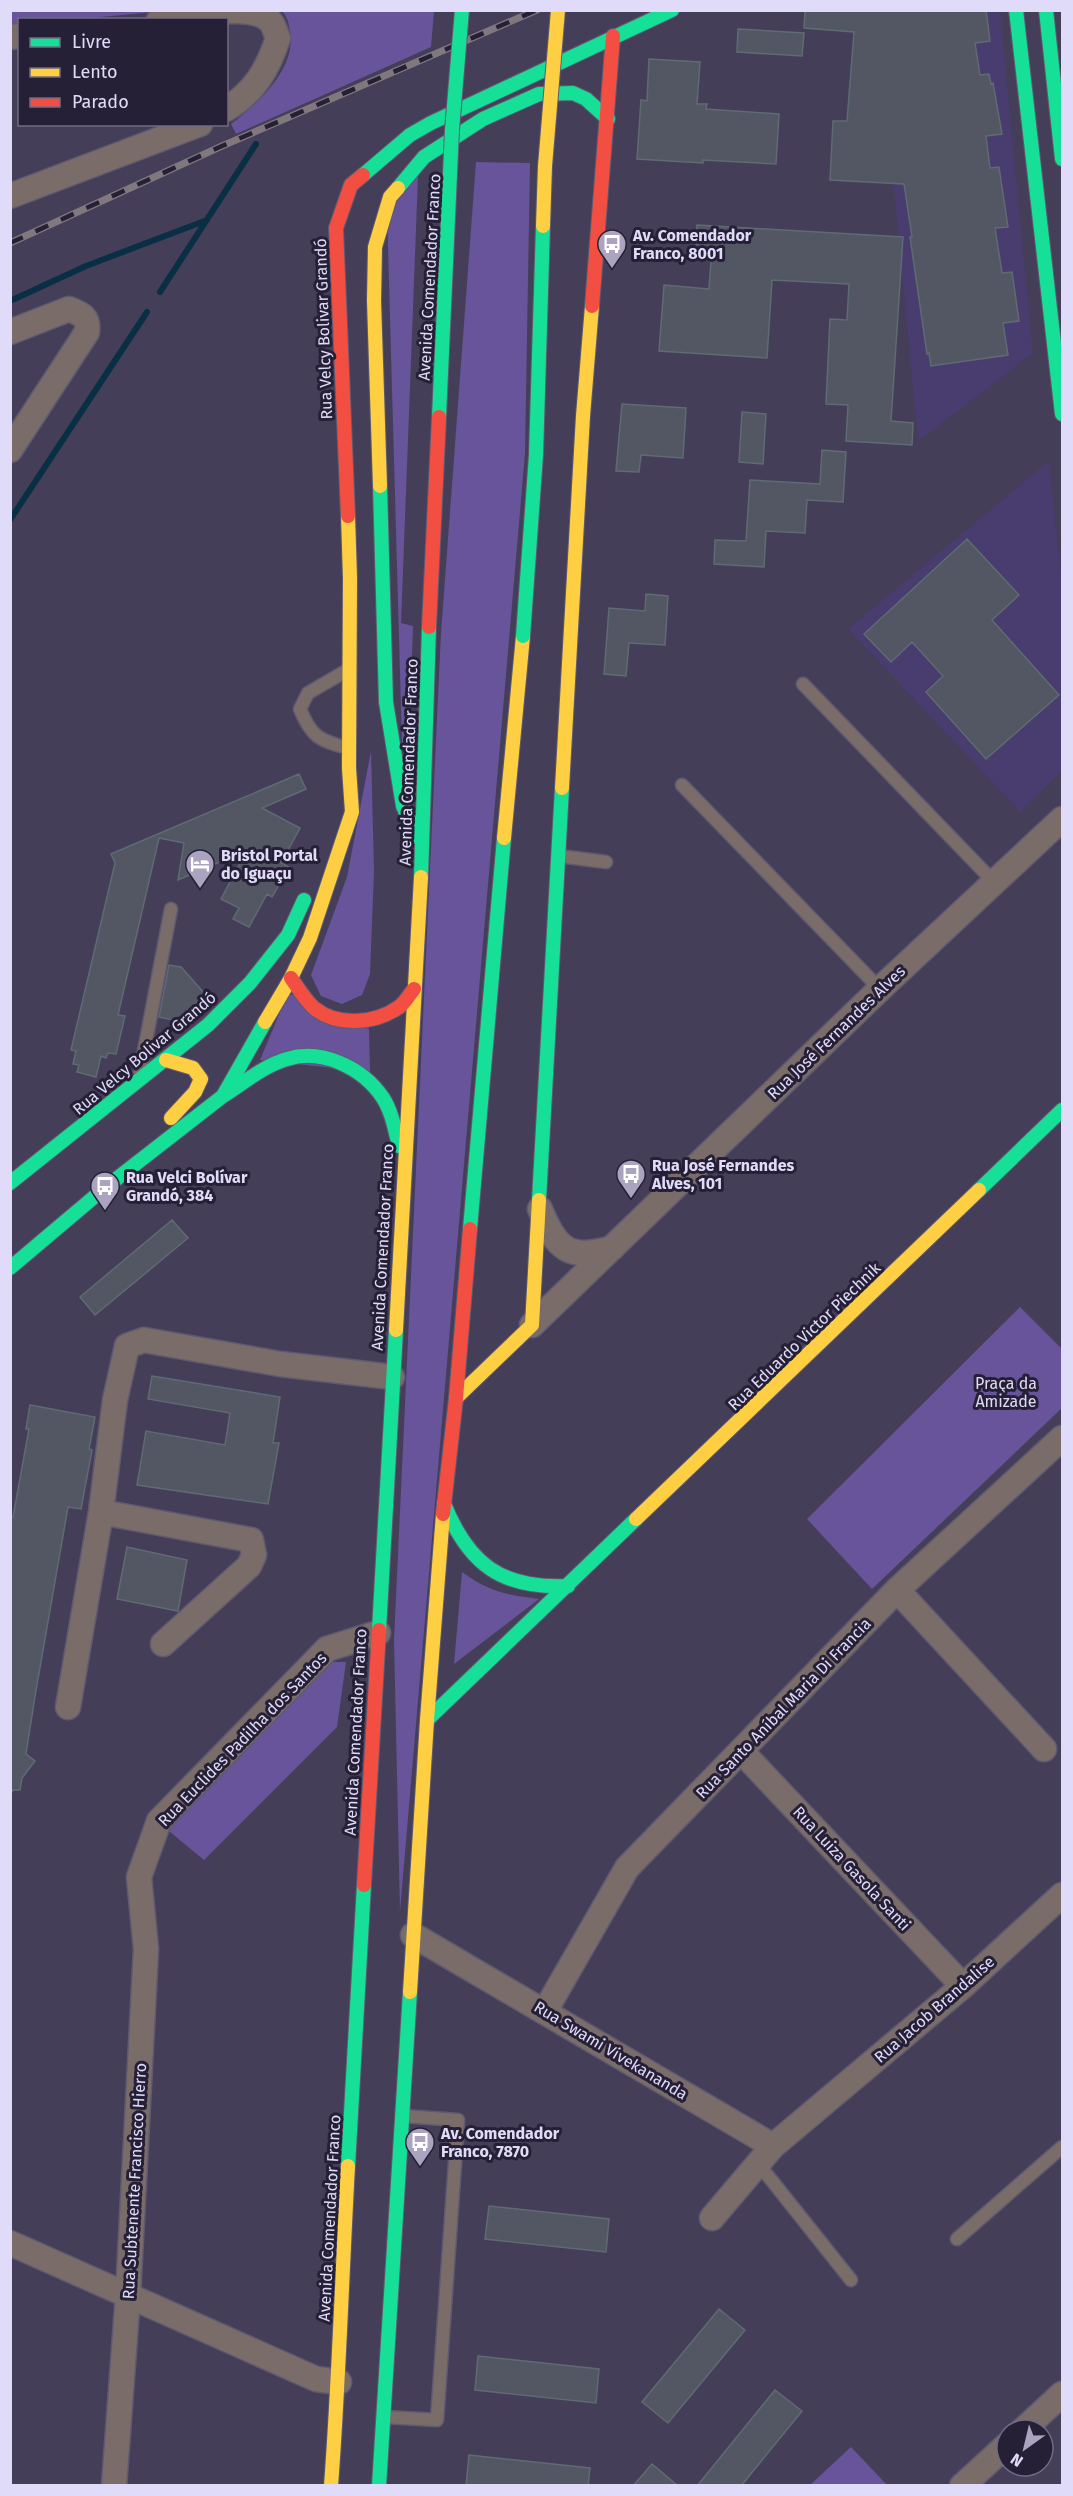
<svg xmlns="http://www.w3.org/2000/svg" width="1073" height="2496" viewBox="0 0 1073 2496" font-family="'Fira Sans',sans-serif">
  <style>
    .built { fill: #493c6f }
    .green { fill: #67549a }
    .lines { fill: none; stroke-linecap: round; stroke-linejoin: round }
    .stream { stroke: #082f44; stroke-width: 6 }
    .building { fill: #525763; stroke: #5f6b73; stroke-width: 1.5 }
    .lane-casing { stroke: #5f5a70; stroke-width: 15 }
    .street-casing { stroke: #5f5a70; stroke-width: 27 }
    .fast-casing { stroke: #5f5a70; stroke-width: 16 }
    .slow-casing { stroke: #5f5a70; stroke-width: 16 }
    .jam-casing { stroke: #5f5a70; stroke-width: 16 }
    .lane { stroke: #7a6d69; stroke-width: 12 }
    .street { stroke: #7a6d69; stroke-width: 24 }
    .fast { stroke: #16e098; stroke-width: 14 }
    .slow { stroke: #ffcf43; stroke-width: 14 }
    .jam { stroke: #f24e42; stroke-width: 14 }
    .rail-casing { stroke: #81787e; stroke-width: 7 }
    .rail { stroke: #252036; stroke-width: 4.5; stroke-dasharray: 14; stroke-linecap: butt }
    .fast-bridge-casing { stroke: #5f5a70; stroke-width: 16; stroke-linecap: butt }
    .slow-bridge-casing { stroke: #5f5a70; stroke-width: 16; stroke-linecap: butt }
    .jam-bridge-casing { stroke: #5f5a70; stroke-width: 16; stroke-linecap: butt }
    .fast-bridge { stroke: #16e098; stroke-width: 14 }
    .slow-bridge { stroke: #ffcf43; stroke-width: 14 }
    .jam-bridge { stroke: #f24e42; stroke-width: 14 }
    .labels { text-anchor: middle; stroke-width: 6; stroke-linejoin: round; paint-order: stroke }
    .poi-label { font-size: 16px; font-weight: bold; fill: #e0dbf9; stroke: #252036; text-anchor: start }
    .street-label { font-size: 16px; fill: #e0dbf9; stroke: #252036 }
    .park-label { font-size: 16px; fill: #e0dbf5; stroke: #252036 }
  </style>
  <rect width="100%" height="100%" fill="#453e59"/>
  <path class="built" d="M877 11H1000L1033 353 918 441Z
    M1049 461 1062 584V771L1020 811 848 629Z"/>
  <path class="green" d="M11 11H165L79 19 20 20 19 25 11 26Z
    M281 11H434L431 47 236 134 231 124C258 104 297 68 290 31 288 22 288 16 281 11Z
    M476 162 530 163 525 453 400 1911 394 1640 441 633Z
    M418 176 401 623 413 626 409 741 402 744 387 211Z
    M371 751 374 871 370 974 362 995 342 1004 321 996 311 975 347 877Z
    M288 993 369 1029 370 1072 260 1060Z
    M1020 1307 1062 1349V1408L872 1589 807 1519Z
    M462 1572C489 1592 507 1595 539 1599L454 1664Z
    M331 1662H346L337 1727 204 1860 164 1827Z
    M851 2447 887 2485H810Z"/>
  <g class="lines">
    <path class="stream" d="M160 292 256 144
      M10 301 86 266 207 220
      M10 520 147 312"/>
  </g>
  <path class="building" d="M805 10H986L990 41 975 43 980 75 989 74 991 84 993 83 1002 134 986 136 990 168 999 167 1008 227 995 228 1002 273 1012 272 1019 321 1003 323 1008 355 931 366 929 353 927 354 910 237H912L904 184 830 180 833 121H847L854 32 804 28Z
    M738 29 804 33 802 56 737 52Z
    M649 59 700 62 697 104H707L706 109 779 114 776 164 703 160V163L637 159 641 100 647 101Z
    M697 225 903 237 891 421 913 423 912 445 846 441 848 405 826 404 830 319 847 320 849 284 772 280 767 358 659 351 664 285 709 289 712 248H696Z
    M622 404 686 408 683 458 641 455 639 472 616 471Z
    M742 412 766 414 763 464 739 462Z
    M822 450 846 452 843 502 807 500 805 533 766 531 764 567 714 564 715 540 746 541 750 480 820 484Z
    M967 539 1019 595 992 620 1059 695 986 759 926 692 943 676 912 642 891 662 864 634Z
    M646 594 668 596 665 645 629 643 626 676 604 674 609 608 645 611Z
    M299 774 306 789 262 808 300 828 281 863 289 867 272 897 267 894 249 927 233 919 239 908 221 899 247 850 178 880 184 843 159 838 118 1015 125 1016 116 1054 108 1053 106 1058 101 1056 96 1077 77 1072 79 1065 73 1064 76 1051 71 1050 115 863 111 854Z
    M169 965 181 967 205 994 177 1021 159 1017Z
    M172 1220 188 1238 95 1315 80 1297Z
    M152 1376 280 1397 273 1443H279L268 1504 137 1485 146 1431 225 1445 230 1413 148 1399Z
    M30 1405 95 1417 89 1449 92 1450 81 1509 68 1507 35 1696 26 1754 35 1761 22 1778 20 1790H13L11 1793 10 1517H13L29 1429H26Z
    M127 1547 187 1560 178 1611 117 1599Z
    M489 2206 609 2219 606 2252 485 2239Z
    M719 2309 745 2330 668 2423 642 2402Z
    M478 2356 599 2369 596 2403 475 2390Z
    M775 2390 802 2411 741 2486H697Z
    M469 2455 590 2468 588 2486H466Z
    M652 2464 678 2486H633Z"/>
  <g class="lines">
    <g class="lane-casing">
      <path id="lane" d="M346 671 308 693 300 709C311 736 319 741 348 748
        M803 684 994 882
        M682 785 880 989
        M559 856 606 862
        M140 1072 171 909
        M757 2162 851 2280
        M957 2239 1062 2147
        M385 2417 437 2420 458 2120 403 2116"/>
    </g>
    <g class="street-casing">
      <path id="street" d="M159 20C184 16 251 1 270 21 274 25 276 34 278 38 268 69 254 93 226 109
        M10 37 20 36
        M10 196 200 124
        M10 332 69 309C82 314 89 317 87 332L10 450
        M540 1209C556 1249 569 1261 612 1248
        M532 1325 880 989 1062 819
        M101 1512 251 1540 254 1555 249 1566 163 1644
        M897 1590 1044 1749
        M68 1707 101 1512 115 1400 127 1346 144 1340 280 1364 392 1377
        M741 1751 963 1986
        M413 1935 773 2146 963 1986 1062 1895
        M545 2011 627 1868 897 1590 1062 1438
        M712 2218 773 2146
        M10 2243 316 2379 339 2382
        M1023 2430 1062 2394
        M114 2486 128 2295 146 1949 139 1877 159 1821 327 1649 378 1633
        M962 2486 1007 2445"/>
    </g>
    <g class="fast-casing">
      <path id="fast" d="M1016 10 1062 414
        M1046 10 1062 159
        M363 175 410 135 431 123 672 10
        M398 188 424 157 483 119 539 94 573 93 586 99 608 119
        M380 486 386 702 403 806 418 838
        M421 877 429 627
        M223 1096C244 1083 263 1066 287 1059 322 1048 363 1068 383 1098 392 1112 395 1130 399 1146
        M10 1183 208 1025 250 983 288 935 304 900
        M979 1190 1062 1110
        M539 1200 562 788
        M470 1229 504 838
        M10 1268 106 1187 223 1096 265 1022
        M444 1504C469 1565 502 1589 568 1586
        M379 1630 396 1330
        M427 1720 636 1519
        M348 2166 364 1885
        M379 2486 410 1992"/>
    </g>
    <g class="slow-casing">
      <path id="slow" d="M380 486 374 301 375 247 390 197 398 188
        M562 788 583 416 592 306
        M504 838 523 636
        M265 1022 291 978 310 938 352 812 349 768 350 578 348 516
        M166 1060 193 1068 201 1079 195 1092 171 1118
        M396 1330 421 877
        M456 1398 532 1325 539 1200
        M636 1519 979 1190
        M410 1992 427 1720 443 1514
        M331 2486C339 2380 342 2273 348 2166"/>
    </g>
    <g class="jam-casing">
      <path id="jam" d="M592 306 613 36
        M348 516 336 228 351 185 363 175
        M291 978C298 988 305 1000 314 1008 337 1027 375 1024 399 1007 405 1003 409 995 414 989
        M443 1514 456 1398 470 1229
        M364 1885 379 1630"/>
    </g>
    <use href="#lane" class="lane"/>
    <use href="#street" class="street"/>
    <use href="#fast" class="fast"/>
    <use href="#slow" class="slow"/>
    <use href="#jam" class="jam"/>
    <g class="rail-casing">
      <path id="rail" d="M10 243 222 146 537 10"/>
    </g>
    <use href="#rail" class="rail"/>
    <g class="fast-bridge-casing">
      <path id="fast-bridge" d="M439 417 452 130 462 10
        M523 636 536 455 543 226"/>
    </g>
    <g class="slow-bridge-casing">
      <path id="slow-bridge" d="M543 226 545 166 558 10"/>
    </g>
    <g class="jam-bridge-casing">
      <path id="jam-bridge" d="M429 627 439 417"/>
    </g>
    <use href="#fast-bridge" class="fast-bridge"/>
    <use href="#slow-bridge" class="slow-bridge"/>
    <use href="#jam-bridge" class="jam-bridge"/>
  </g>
  <defs>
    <g id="bus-pin" transform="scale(1.5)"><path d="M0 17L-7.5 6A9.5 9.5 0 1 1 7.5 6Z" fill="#aaa4c1" stroke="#252036"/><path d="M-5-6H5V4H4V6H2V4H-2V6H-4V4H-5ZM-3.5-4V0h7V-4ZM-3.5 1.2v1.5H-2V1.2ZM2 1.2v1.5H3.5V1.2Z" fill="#fff"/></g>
    <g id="hotel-pin" transform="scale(1.5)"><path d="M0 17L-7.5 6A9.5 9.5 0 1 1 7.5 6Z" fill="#aaa4c1" stroke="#252036"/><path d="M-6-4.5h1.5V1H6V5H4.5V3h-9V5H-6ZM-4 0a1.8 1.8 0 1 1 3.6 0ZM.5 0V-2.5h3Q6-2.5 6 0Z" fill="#fff"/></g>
  </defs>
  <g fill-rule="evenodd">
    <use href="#bus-pin" x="612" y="244"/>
    <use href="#hotel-pin" x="200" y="864"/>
    <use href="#bus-pin" x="631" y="1174"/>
    <use href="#bus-pin" x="105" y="1186"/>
    <use href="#bus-pin" x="420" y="2142"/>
  </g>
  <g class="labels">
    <g class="poi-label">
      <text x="633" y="241">Av. Comendador<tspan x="633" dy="18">Franco, 8001</tspan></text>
      <text x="221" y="861">Bristol Portal<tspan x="221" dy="18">do Iguaçu</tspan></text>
      <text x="652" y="1171">Rua José Fernandes<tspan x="652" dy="18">Alves, 101</tspan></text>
      <text x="126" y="1183">Rua Velci Bolívar<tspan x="126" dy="18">Grandó, 384</tspan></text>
      <text x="441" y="2139">Av. Comendador<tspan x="441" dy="18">Franco, 7870</tspan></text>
    </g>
    <g class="street-label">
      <text transform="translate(429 277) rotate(-87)" y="6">Avenida Comendador Franco</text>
      <text transform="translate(323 329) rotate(-92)" y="6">Rua Velcy Bolivar Grandó</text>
      <text transform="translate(408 762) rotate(-88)" y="6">Avenida Comendador Franco</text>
      <text transform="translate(836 1032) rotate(-44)" y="6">Rua José Fernandes Alves</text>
      <text transform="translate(144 1053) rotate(-40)" y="6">Rua Velcy Bolivar Grandó</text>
      <text transform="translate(382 1247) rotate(-87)" y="6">Avenida Comendador Franco</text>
      <text transform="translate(804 1336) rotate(-44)" y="6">Rua Eduardo Victor Piechnik</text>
      <text transform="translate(783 1708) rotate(-46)" y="6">Rua Santo Aníbal Maria Di Francia</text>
      <text transform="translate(355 1732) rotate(-87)" y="6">Avenida Comendador Franco</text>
      <text transform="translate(242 1739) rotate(-46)" y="6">Rua Euclides Padilha dos Santos</text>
      <text transform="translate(852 1868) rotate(47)" y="6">Rua Luiza Gasola Santi</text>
      <text transform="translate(934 2009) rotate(-41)" y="6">Rua Jacob Brandalise</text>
      <text transform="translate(611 2050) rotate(31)" y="6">Rua Swami Vivekananda</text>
      <text transform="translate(134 2181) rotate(-87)" y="6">Rua Subtenente Francisco Hierro</text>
      <text transform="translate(329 2218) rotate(-87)" y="6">Avenida Comendador Franco</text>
    </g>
    <g class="park-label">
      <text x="1006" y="1389">Praça da<tspan x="1006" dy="18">Amizade</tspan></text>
    </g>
  </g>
  <rect width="1073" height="2496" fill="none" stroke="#e0dbf9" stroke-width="24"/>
  <rect x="18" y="18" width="210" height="108" fill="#252036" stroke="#706b84" stroke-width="1.5"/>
  <rect x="30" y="38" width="30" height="9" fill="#16e098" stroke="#706b84" stroke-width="1.5"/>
  <text x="72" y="48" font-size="18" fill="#e0dbf9">Livre</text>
  <rect x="30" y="68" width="30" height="9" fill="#ffcf43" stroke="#706b84" stroke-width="1.5"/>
  <text x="72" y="78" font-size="18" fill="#e0dbf9">Lento</text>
  <rect x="30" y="98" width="30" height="9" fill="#f24e42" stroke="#706b84" stroke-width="1.5"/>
  <text x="72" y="108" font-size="18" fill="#e0dbf9">Parado</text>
  <g transform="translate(1025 2448) rotate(214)"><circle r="28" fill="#252036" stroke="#706b84" stroke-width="1.5"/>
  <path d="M0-4.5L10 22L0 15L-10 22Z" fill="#aaa4c1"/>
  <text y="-9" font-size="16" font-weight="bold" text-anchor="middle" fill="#e0dbf9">N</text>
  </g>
</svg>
